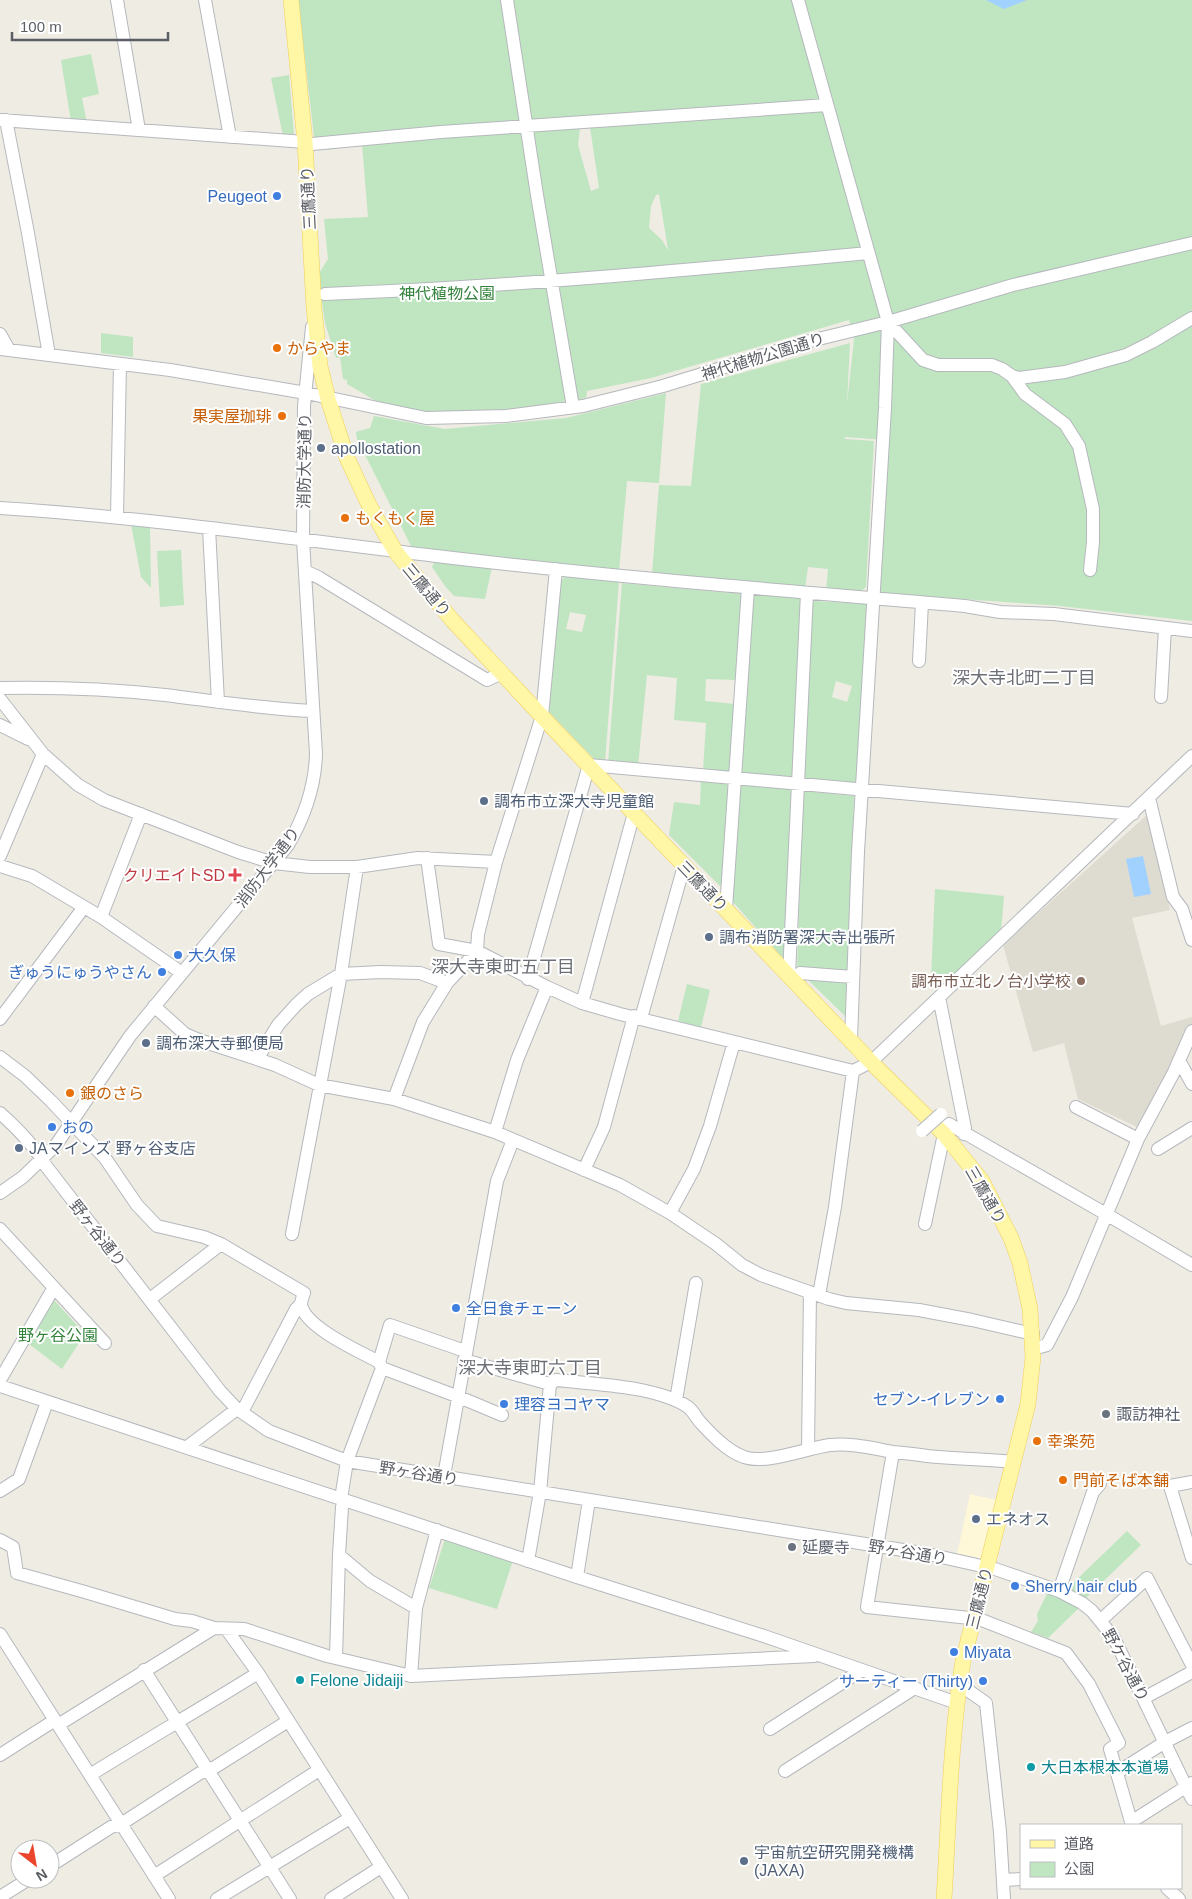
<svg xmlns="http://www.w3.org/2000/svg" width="1192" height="1899" viewBox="0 0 1192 1899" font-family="Helvetica,'Noto Sans JP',sans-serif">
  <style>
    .commercial { fill: #fef7d8 }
    .education { fill: #dedbd1 }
    .green { fill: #bfe6c1; fill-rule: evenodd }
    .water { fill: #a1d1ff }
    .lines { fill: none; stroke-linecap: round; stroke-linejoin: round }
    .minor-casing { stroke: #b5b8bd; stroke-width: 14 }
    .major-casing { stroke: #f2cf58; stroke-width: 16 }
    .minor { stroke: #fff; stroke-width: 12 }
    .major { stroke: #fff6a6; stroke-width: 15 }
    .minor-bridge-casing { stroke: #b5b8bd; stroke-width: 14; stroke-linecap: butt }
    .minor-bridge { stroke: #fff; stroke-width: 12 }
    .shop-dot { fill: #3f7fe0; stroke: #fff; stroke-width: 2 }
    .food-dot { fill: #e8710a; stroke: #fff; stroke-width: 2 }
    .service-dot { fill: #5c6f8a; stroke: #fff; stroke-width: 2 }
    .health-dot { fill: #e0444e; stroke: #fff; stroke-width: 2 }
    .education-dot { fill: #8d6e63; stroke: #fff; stroke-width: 2 }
    .worship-dot { fill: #6b7280; stroke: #fff; stroke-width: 2 }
    .culture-dot { fill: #0f9aa8; stroke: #fff; stroke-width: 2 }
    .labels { text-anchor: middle; stroke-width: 4; stroke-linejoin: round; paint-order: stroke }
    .shop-label { font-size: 16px; fill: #366cbe; stroke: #fff; text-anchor: start }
    .street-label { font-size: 16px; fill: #5b5e64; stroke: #fff }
    .park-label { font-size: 16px; fill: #33823c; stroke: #fff }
    .food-label { font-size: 16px; fill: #c56008; stroke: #fff; text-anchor: start }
    .service-label { font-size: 16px; fill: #4e5e75; stroke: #fff; text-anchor: start }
    .health-label { font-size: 16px; fill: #be3a42; stroke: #fff; text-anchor: end }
    .education-label { font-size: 16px; fill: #785e54; stroke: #fff; text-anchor: end }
    .worship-label { font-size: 16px; fill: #5b616d; stroke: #fff; text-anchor: start }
    .culture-label { font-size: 16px; fill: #0d838f; stroke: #fff; text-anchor: start }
    .neighbourhood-label { font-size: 18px; fill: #6c7076; stroke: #fff }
  </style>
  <rect width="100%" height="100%" fill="#eeece3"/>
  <path class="commercial" d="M970 1494 997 1500 984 1559 957 1554Z"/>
  <path class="education" d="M1148 814 1170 910 1132 918 1161 1026 1192 1017V1025L1139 1128 1078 1099 1064 1043 1033 1052 1003 945Z"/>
  <path class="green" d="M298 0H1192V621L1060 606 880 593 886 440 845 437V439L874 441 866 587 858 594 826 591 828 569 808 567 805 589 652 574 659 485 691 486 701 384 850 343 847 404 854 339 849 320 651 378 587 391 586 398 518 409 422 412 381 404 347 384V380L343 379 340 357 336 358 325 323 318 275 328 259 324 219 368 217 362 144 328 150 323 144 315 145ZM590 127 599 188 591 191 578 145 580 128ZM659 194 668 250 662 240 649 228 651 206 656 195Z
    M91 54 99 94 82 98 87 123 71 122 61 60Z
    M289 75 294 135 283 136 271 78Z
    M101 333 133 337V357L101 353Z
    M666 393 659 483 627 481 619 571 413 550 357 439 356 432 370 428 374 416 445 429 566 418Z
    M131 524 150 526 151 588 141 577Z
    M181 550 184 605 160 607 157 551Z
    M436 559 492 567 485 599 454 596 445 586 432 567Z
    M564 577 619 581 605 762 596 761 547 710 561 582ZM570 612 586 615 582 632 566 629Z
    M622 583 741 594 735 680 706 679 705 701 735 704 731 770 727 773 703 771 706 723 674 720 677 678 647 675 638 766 608 763Z
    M753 593 800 598 803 602 794 775 790 778 742 774Z
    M815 601 867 604 859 780 855 783 807 779 803 776 811 603ZM836 681 852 686 847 702 832 697Z
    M701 780 725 783 730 786 724 887 720 886 669 835 674 802 700 805Z
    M743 784 790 787 793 790 786 956 782 957 732 901 740 786Z
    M803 791 854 796 848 1019 797 969Z
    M935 889 1004 896 1001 932 953 979 931 977Z
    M687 984 710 990 701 1027 678 1021Z
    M54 1300 85 1334 62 1369 29 1344Z
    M1127 1531 1141 1545 1085 1599 1068 1588Z
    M445 1539 513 1560 497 1609 429 1588Z
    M1048 1592 1079 1608 1048 1638 1031 1632 1038 1621 1037 1614Z"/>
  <path class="water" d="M986 0H1027L1004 9Z
    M1143 856 1151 894 1134 897 1126 859Z"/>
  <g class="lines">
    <g class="minor-casing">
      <path id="minor" d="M117 0 139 130
        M205 0 230 137
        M507 0 537 195 573 407
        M798 0 888 322 923 360 938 365H992L1002 369 1012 376 1025 394 1065 424 1079 446 1093 509V542L1090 570
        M0 120 305 142
        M6 120 28 233 49 355
        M312 144 441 132 827 105
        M325 294C507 287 687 270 868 253
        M0 334 9 350
        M0 349 170 370 306 393 426 418 506 416 583 406 663 386 806 342 888 322 1013 285 1192 243
        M1012 376 1019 378 1065 372 1126 355 1152 342 1192 318
        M0 508C146 517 291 539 436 556 612 577 789 591 965 606L1000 612 1054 614 1192 631
        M117 516 120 364
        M209 528 218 702
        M305 571 318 577 487 680 502 673
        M919 661 922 603
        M0 688C55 687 110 689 165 695 214 701 263 709 313 711
        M1161 697 1165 628
        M0 699 43 754 78 785 104 800 238 852 274 863 310 867H357L418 858 496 862
        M0 725 28 739
        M1149 798 1173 897 1182 909 1192 940
        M0 856 43 754
        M427 858 439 944 477 951 547 987 582 1003 620 1014 853 1071 871 1062 1192 756
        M0 866 32 876 101 917 182 973
        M726 909 748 588
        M101 917 141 814
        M800 973 853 977
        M789 975 807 593
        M528 979 589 765 1133 814
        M939 997 965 1128 964 1134
        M582 1003 634 813
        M154 1006 185 1034 199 1040 275 1065 319 1085 394 1099 495 1132 620 1185 670 1213 716 1244 742 1265 761 1275 829 1299 846 1303 919 1310 972 1320 1033 1334
        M641 1018 684 866
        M0 1019 84 907
        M851 1039 858 852 885 408 888 322
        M0 1057 25 1076 51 1101 105 1158 137 1205 157 1226 204 1237 221 1244 304 1293C303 1296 301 1301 301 1305 306 1328 359 1351 379 1362L382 1368 459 1397 502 1415
        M257 1059 278 1025 296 1005 308 994 341 974 381 972 420 973 447 983
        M1179 1060 1192 1084
        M394 1099 423 1022 447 983 477 951 478 934 496 862 542 716 556 569
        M1076 1107 1138 1139
        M0 1113C18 1129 34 1145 46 1166L220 1391 237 1409 269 1431 347 1461 928 1554 995 1569 1059 1591 1082 1603 1092 1611 1114 1638 1192 1799
        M939 1129 949 1124 1106 1214 1192 1265
        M495 1132 517 1060 547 987
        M1158 1149 1192 1128
        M584 1170 604 1127 634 1016
        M0 1193 23 1177 56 1145 130 1036 288 845C305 816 315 787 316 754L303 540 304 406 312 327
        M670 1213 694 1169 710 1126 734 1042
        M925 1224 944 1134
        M0 1229 105 1343
        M292 1234 341 974 357 867
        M819 1295 835 1207 853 1071
        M150 1299 221 1244
        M1033 1349 1047 1345 1072 1297 1138 1139 1174 1072 1192 1031
        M464 1360 550 1384 556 1380C593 1384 657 1386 688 1407 693 1411 696 1417 700 1422 712 1435 727 1451 744 1457 765 1465 807 1448 830 1445 852 1443 871 1448 893 1452 905 1453 916 1454 927 1456 956 1459 985 1459 1014 1462
        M379 1362 390 1325 465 1351
        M0 1380 53 1289
        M0 1386 577 1577 764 1636 957 1703
        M676 1400 696 1283
        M242 1412 296 1309 301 1304
        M187 1447 237 1409
        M808 1450 810 1292
        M893 1452 867 1607 979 1619 1066 1653 1089 1684 1119 1743 1110 1749 1132 1825
        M444 1476 497 1181 513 1140
        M1192 1482 1170 1486 1192 1558
        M0 1491 19 1479 47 1402
        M341 1499 347 1461 382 1368
        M0 1540 13 1547 17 1573 85 1592 175 1619 192 1621 214 1628 244 1629 327 1656 411 1676 814 1656
        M339 1555 370 1581 416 1608
        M528 1561 540 1492 550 1384
        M577 1577 589 1500
        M1059 1591 1093 1492 1100 1484
        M1101 1620 1147 1578 1192 1665
        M227 1630 258 1673 402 1899
        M0 1634 169 1899
        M336 1658 339 1555 342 1507 344 1500
        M144 1670 290 1899
        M411 1676 416 1608 437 1530
        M959 1684 986 1703 1000 1832 1004 1899
        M1144 1698 1192 1672
        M58 1725 214 1628
        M770 1729 862 1670
        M0 1755 55 1720
        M785 1771 913 1689
        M1118 1772 1165 1742 1192 1728
        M90 1775C146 1740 202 1708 258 1673
        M1131 1822 1192 1783
        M50 1866 111 1827 121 1824 200 1773 215 1767 288 1721
        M154 1876 319 1770
        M1003 1880 1021 1879
        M1167 1888 1179 1899
        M0 1897 29 1879
        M217 1899 350 1818
        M331 1899 381 1867"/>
    </g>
    <g class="major-casing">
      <path id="major" d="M291 0 305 142 314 308 320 366 328 399 347 458 369 505 395 551 453 621 550 725 871 1062 944 1134 982 1181 1011 1238 1020 1263 1030 1309 1033 1357 1028 1404 963 1661C950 1740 949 1820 944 1899"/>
    </g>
    <use href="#minor" class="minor"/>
    <use href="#major" class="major"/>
    <g class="minor-bridge-casing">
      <path id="minor-bridge" d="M922 1131 941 1114"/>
    </g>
    <use href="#minor-bridge" class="minor-bridge"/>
  </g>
  <g class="shop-dot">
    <circle cx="277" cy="196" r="5"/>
    <circle cx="178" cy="955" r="5"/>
    <circle cx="162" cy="972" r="5"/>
    <circle cx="52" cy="1127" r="5"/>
    <circle cx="456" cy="1308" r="5"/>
    <circle cx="1000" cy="1399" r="5"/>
    <circle cx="504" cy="1404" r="5"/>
    <circle cx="1015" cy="1586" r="5"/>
    <circle cx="954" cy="1652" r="5"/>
    <circle cx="983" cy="1681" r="5"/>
  </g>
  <g class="food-dot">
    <circle cx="277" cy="348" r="5"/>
    <circle cx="282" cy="416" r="5"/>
    <circle cx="345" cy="518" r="5"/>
    <circle cx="70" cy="1093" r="5"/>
    <circle cx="1037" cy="1441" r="5"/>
    <circle cx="1063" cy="1480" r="5"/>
  </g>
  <g class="service-dot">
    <circle cx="321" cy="448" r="5"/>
    <circle cx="484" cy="801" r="5"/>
    <circle cx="709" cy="937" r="5"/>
    <circle cx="146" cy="1043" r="5"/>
    <circle cx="19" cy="1148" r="5"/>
    <circle cx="976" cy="1519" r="5"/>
    <circle cx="744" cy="1861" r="5"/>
  </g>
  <path class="health-dot" d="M232.5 867.5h5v5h5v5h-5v5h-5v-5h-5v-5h5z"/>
  <circle class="education-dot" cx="1081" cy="981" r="5"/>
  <g class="worship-dot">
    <circle cx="1106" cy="1414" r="5"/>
    <circle cx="792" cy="1547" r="5"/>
  </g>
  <g class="culture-dot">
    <circle cx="300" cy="1680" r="5"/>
    <circle cx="1031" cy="1767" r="5"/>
  </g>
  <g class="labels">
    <g class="shop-label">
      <text x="267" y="202" text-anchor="end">Peugeot</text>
      <text x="188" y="961">大久保</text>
      <text x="152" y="978" text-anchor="end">ぎゅうにゅうやさん</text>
      <text x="62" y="1133">おの</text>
      <text x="466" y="1314">全日食チェーン</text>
      <text x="990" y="1405" text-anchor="end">セブン-イレブン</text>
      <text x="514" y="1410">理容ヨコヤマ</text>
      <text x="1025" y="1592">Sherry hair club</text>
      <text x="964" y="1658">Miyata</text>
      <text x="973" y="1687" text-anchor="end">サーティー (Thirty)</text>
    </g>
    <g class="street-label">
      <text transform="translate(308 198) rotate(-93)" y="6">三鷹通り</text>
      <text transform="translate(763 356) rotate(-17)" y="6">神代植物公園通り</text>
      <text transform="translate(304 461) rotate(-89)" y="6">消防大学通り</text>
      <text transform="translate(427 590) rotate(50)" y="6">三鷹通り</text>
      <text transform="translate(267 867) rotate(-53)" y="6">消防大学通り</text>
      <text transform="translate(703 886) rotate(46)" y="6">三鷹通り</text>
      <text transform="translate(986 1195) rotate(60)" y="6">三鷹通り</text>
      <text transform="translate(98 1233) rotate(52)" y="6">野ヶ谷通り</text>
      <text transform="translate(419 1473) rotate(9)" y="6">野ヶ谷通り</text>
      <text transform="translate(908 1552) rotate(10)" y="6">野ヶ谷通り</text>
      <text transform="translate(979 1598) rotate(-76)" y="6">三鷹通り</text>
      <text transform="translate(1126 1665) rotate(62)" y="6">野ケ谷通り</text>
    </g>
    <g class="park-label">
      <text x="447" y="299">神代植物公園</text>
      <text x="58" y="1341">野ヶ谷公園</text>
    </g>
    <g class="food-label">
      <text x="287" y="354">からやま</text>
      <text x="272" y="422" text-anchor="end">果実屋珈琲</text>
      <text x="355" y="524">もくもく屋</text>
      <text x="80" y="1099">銀のさら</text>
      <text x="1047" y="1447">幸楽苑</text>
      <text x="1073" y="1486">門前そば本舗</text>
    </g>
    <g class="service-label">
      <text x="331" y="454">apollostation</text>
      <text x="494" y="807">調布市立深大寺児童館</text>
      <text x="719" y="943">調布消防署深大寺出張所</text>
      <text x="156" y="1049">調布深大寺郵便局</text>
      <text x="29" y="1154">JAマインズ 野ヶ谷支店</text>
      <text x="986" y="1525">エネオス</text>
      <text x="754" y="1858">宇宙航空研究開発機構<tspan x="754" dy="18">(JAXA)</tspan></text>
    </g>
    <g class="health-label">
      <text x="225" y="881">クリエイトSD</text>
    </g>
    <g class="education-label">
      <text x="1071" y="987">調布市立北ノ台小学校</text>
    </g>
    <g class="worship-label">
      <text x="1116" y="1420">諏訪神社</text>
      <text x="802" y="1553">延慶寺</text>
    </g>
    <g class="culture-label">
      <text x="310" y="1686">Felone Jidaiji</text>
      <text x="1041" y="1773">大日本根本本道場</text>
    </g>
    <g class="neighbourhood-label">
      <text x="1024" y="684">深大寺北町二丁目</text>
      <text x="503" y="973">深大寺東町五丁目</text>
      <text x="530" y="1374">深大寺東町六丁目</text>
    </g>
  </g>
  <rect x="1020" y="1824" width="162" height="65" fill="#ffffff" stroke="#bdbfc1"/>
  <rect x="1030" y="1840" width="25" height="8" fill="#fff6a6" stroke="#bdbfc1"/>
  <text x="1064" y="1849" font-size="15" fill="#5b5e64">道路</text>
  <rect x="1030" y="1862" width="25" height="15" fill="#bfe6c1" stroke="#bdbfc1"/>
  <text x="1064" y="1874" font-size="15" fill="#5b5e64">公園</text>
  <g transform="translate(35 1864) rotate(149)"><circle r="24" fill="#ffffff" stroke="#bdbfc1"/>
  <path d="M0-4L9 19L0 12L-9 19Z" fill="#ea462d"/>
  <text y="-8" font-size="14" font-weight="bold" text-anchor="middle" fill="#5b5e64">N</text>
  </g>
  <path d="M12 32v8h156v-8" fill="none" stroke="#5b5e64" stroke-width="2.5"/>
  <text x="20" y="32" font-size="15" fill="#5b5e64" stroke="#ffffff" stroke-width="4" paint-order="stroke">100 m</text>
</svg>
